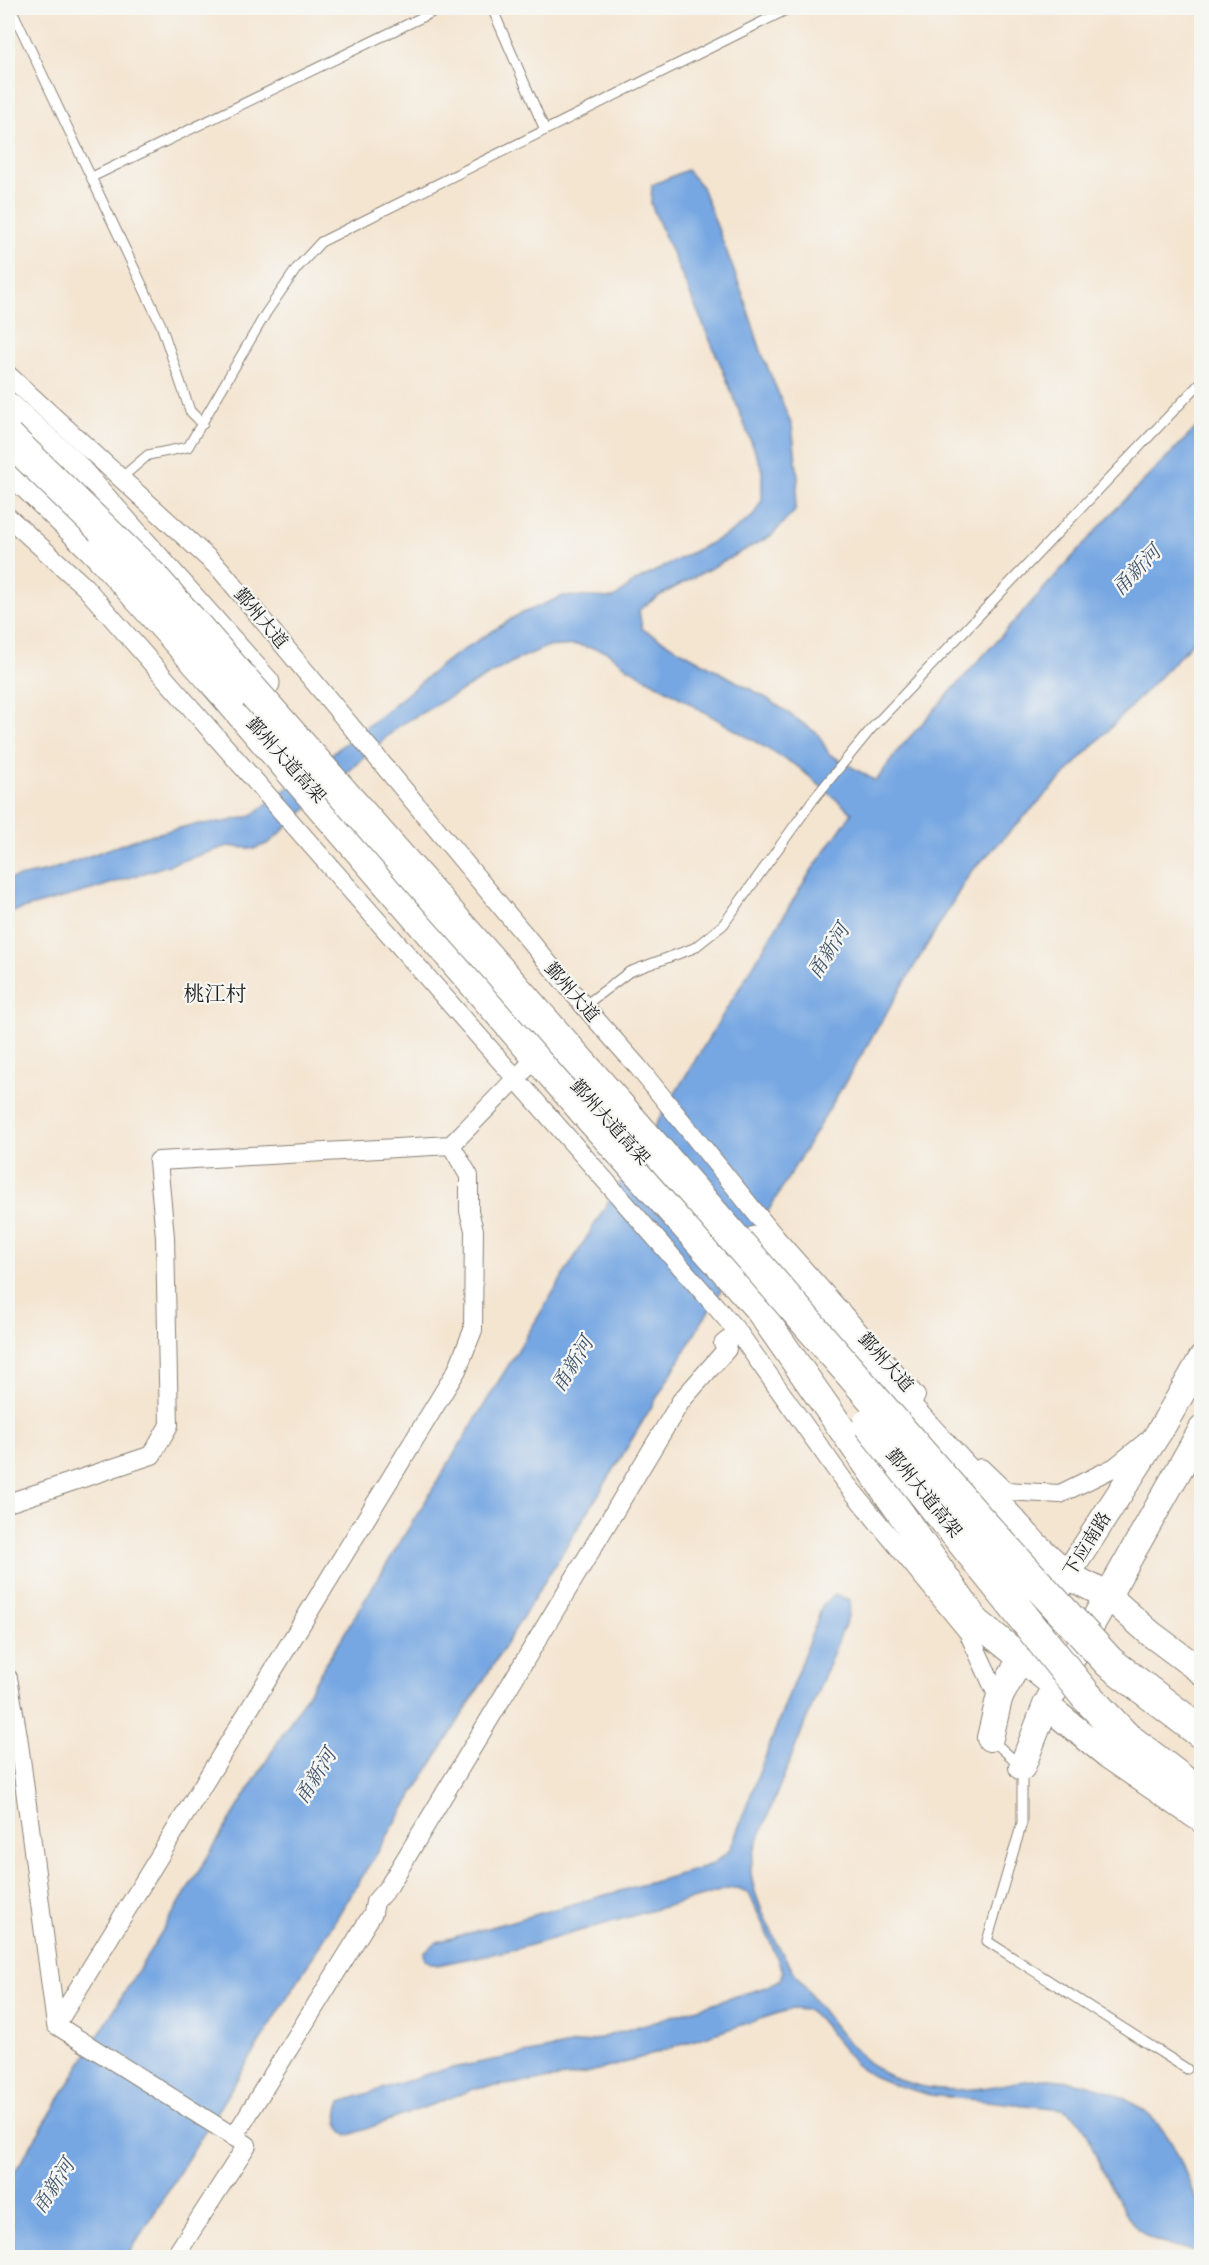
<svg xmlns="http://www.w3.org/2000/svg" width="1209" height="2265" viewBox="0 0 1209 2265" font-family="'Old Standard TT','Noto Serif SC',serif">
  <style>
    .water { fill: #77a7e2; stroke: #4a627f; stroke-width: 1.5 }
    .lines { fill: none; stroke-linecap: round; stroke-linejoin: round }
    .lane-casing { stroke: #888076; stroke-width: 11 }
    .street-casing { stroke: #888076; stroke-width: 20 }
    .secondary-casing { stroke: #888076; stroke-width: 28 }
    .primary-casing { stroke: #888076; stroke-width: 29 }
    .highway-casing { stroke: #888076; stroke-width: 34 }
    .lane { stroke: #fff; stroke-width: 9 }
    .street { stroke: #fff; stroke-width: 18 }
    .secondary { stroke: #fff; stroke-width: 26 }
    .primary { stroke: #fff; stroke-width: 27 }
    .highway { stroke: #fff; stroke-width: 32 }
    .highway-bridge-casing { stroke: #888076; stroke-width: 34; stroke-linecap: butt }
    .highway-bridge { stroke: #fff; stroke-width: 32 }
    .labels { text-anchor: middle; stroke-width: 4.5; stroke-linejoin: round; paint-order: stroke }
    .street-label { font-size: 18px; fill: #1c1c1c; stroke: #f6f6f2 }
    .water-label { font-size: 20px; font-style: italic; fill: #40546b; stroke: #f6f6f2 }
    .quarter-label { font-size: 21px; fill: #1c1c1c; stroke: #f6f6f2 }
  </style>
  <rect width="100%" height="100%" fill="#f6f6f2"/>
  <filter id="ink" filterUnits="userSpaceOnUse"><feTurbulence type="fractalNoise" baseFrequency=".0167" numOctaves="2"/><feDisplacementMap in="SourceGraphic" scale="12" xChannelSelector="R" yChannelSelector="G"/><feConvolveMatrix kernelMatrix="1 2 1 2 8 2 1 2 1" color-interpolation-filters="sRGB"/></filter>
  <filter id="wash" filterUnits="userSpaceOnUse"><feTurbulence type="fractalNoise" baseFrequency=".008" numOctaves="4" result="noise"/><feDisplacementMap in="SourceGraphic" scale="24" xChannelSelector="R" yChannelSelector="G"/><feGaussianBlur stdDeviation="1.35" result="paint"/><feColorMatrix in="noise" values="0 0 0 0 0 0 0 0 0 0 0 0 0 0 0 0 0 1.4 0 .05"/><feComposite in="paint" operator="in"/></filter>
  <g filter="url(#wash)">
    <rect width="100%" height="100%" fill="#f4e5d1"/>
    <path class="water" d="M687 170 702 187 742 292 762 354 792 426 798 477 795 511 771 536 659 596 639 610 642 629 768 699 818 734 829 754 876 781 900 748 1112 513 1201 423V634L970 873 616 1466 127 2257H8V2183L811 871 852 813 797 766 627 667 606 651 577 645 546 647 514 661 400 725 269 843 254 849 228 846 91 890 8 913V879L48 871 139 838 192 825 225 822 251 816 383 714 446 661 516 616 563 596 614 598 636 581 730 533 753 516 762 500V469L722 368 651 204 652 185Z
      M835 1595 850 1600 849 1614 756 1845C754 1852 752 1860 751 1868 750 1893 779 1950 794 1972 814 2000 855 2058 884 2073 919 2091 958 2093 995 2086 1013 2083 1031 2079 1049 2079 1092 2081 1139 2097 1165 2133 1176 2148 1183 2166 1189 2182 1193 2192 1199 2202 1201 2212 1204 2226 1202 2243 1201 2257H1198C1192 2246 1168 2246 1156 2241 1151 2239 1146 2235 1141 2231 1125 2217 1104 2176 1096 2156 1087 2134 1086 2120 1063 2109L930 2095 892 2084 873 2076 855 2064 819 2019 807 2010 791 2009 618 2065 574 2076 474 2089 347 2136C336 2126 335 2115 341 2102L437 2071 591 2041 766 1987 780 1980 783 1971 749 1893 738 1888 727 1889 516 1949 437 1965 425 1960 424 1952 437 1942 688 1872 712 1864 730 1850 823 1604Z"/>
  </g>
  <g filter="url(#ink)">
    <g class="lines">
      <g class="lane-casing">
        <path id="lane" d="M11 8 161 325 190 411 203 424
          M492 8 545 130
          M92 177 441 8
          M121 478 148 455 188 447 266 313 297 268 321 242 790 8
          M584 1006 629 972 694 948 723 925 813 800 871 729 1202 381
          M992 1740 1022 1767V1823L987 1941 1187 2069"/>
      </g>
      <g class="street-casing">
        <path id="street" d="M8 375 220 569 584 1006 638 1067 776 1238 916 1396
          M8 517 85 587 738 1332 844 1481 968 1632 999 1699
          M981 1468 1005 1491 1060 1494 1115 1467 1147 1441
          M8 1503 152 1455 169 1425 165 1237 158 1161 451 1145 536 1058
          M8 1678 18 1736 56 2025
          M56 2025 457 1370 473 1330 474 1230 469 1211V1176L451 1145
          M56 2025 247 2145 174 2258
          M234 2137 373 1913 375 1902 389 1886 681 1401 727 1349 723 1344 738 1332"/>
      </g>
      <g class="secondary-casing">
        <path id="secondary" d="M1108 1596 1151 1634 1202 1672
          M1046 1705 1109 1756 1202 1820
          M990 1738 999 1699 1047 1609 1067 1575 1161 1429 1202 1358
          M1022 1767 1046 1705 1202 1429"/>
      </g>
      <g class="primary-casing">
        <path id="primary" d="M8 406 72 464 266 683
          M8 467 113 569
          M213 683 587 1117 758 1309 976 1621 1057 1687
          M755 1240 1034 1544 1067 1575 1108 1596"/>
      </g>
      <g class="highway-casing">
        <path id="highway" d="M1087 1697 1125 1737 1202 1796"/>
      </g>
      <use href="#lane" class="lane"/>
      <use href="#street" class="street"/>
      <use href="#secondary" class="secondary"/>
      <use href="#primary" class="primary"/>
      <use href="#highway" class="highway"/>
      <g class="highway-bridge-casing">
        <path id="highway-bridge" d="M8 437 153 578 679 1175 976 1517 1109 1662 1202 1733
          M100 553 229 697
          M869 1424 1087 1697"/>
      </g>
      <use href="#highway-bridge" class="highway-bridge"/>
    </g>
  </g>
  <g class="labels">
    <g class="street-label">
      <text transform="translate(261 618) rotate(50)" y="6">鄞州大道</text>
      <text transform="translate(286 760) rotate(48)" y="6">鄞州大道高架</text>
      <text transform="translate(572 992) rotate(49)" y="6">鄞州大道</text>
      <text transform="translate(610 1122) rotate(48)" y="6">鄞州大道高架</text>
      <text transform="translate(886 1362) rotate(48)" y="6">鄞州大道</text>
      <text transform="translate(924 1493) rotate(51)" y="6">鄞州大道高架</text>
      <text transform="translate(1087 1544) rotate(-58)" y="6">下应南路</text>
    </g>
    <g class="water-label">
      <text transform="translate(1136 570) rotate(-46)" y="7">甬新河</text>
      <text transform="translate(828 951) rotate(-58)" y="7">甬新河</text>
      <text transform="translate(572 1364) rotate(-58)" y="7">甬新河</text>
      <text transform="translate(315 1776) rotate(-58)" y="7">甬新河</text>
      <text transform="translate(53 2186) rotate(-57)" y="7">甬新河</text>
    </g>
    <g class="quarter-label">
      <text x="215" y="1001">桃江村</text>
    </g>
  </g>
  <rect width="1209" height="2265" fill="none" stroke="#f6f6f2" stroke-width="30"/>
</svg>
